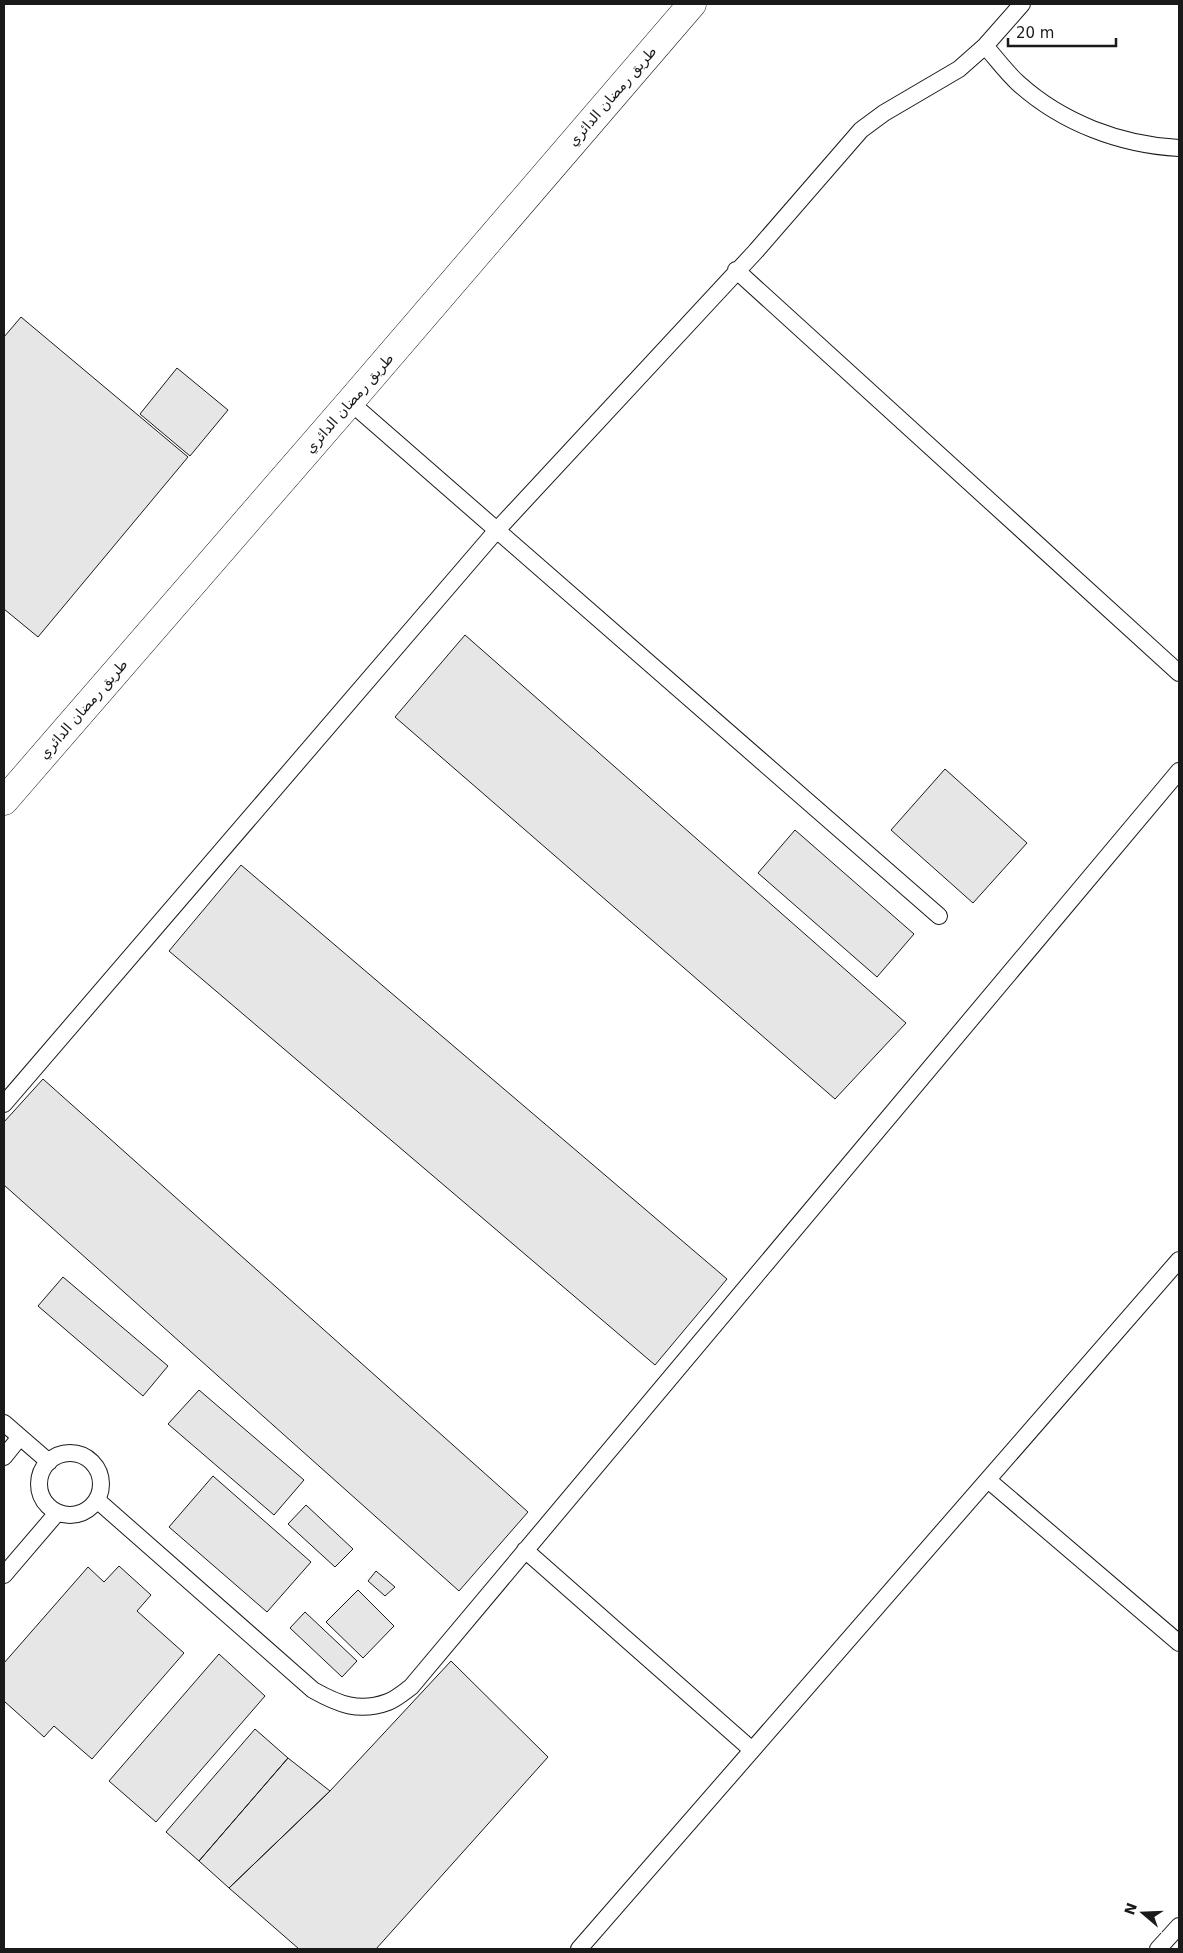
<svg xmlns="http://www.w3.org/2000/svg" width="1183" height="1953" viewBox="0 0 1183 1953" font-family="'DejaVu Sans',Vazirmatn,sans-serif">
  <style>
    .building { fill: #e6e6e6; stroke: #1a1a1a }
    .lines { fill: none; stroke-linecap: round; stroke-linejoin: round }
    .service-casing { stroke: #1a1a1a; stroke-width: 18 }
    .tertiary-casing { stroke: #1a1a1a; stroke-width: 29 }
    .service { stroke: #fff; stroke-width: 16 }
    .tertiary { stroke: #fff; stroke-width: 28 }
    .labels { text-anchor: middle; stroke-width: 4; stroke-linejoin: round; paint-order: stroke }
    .street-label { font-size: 14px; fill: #1a1a1a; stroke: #fff }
  </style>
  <rect width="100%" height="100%" fill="#fff"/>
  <path class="building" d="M21 317 188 457 38 637 4 609V337Z
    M177 368 228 410 190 456 140 414Z
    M465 635 906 1023 835 1099 395 717Z
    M945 769 1027 843 973 903 891 830Z
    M795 830 914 934 877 977 758 873Z
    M241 865 727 1279 655 1365 169 951Z
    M43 1079 528 1512 459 1591 4 1185V1122Z
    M63 1277 168 1366 143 1396 38 1306Z
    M199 1390 304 1480 274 1515 168 1424Z
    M213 1476 311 1562 267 1612 169 1527Z
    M306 1505 353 1549 335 1567 288 1524Z
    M119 1566 151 1595 137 1611 184 1653 92 1759 54 1726 44 1737 4 1701V1663L88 1567 104 1582Z
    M376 1571 395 1587 385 1596 368 1581Z
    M358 1590 394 1626 363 1658 326 1622Z
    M305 1612 357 1661 342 1677 290 1628Z
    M219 1654 265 1696 156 1822 109 1781Z
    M451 1661 548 1757 376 1949H299L229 1888 330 1791Z
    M255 1729 288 1758 199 1861 166 1832Z
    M288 1758 330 1791 229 1888 199 1861Z"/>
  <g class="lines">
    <g class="service-casing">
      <path id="service" d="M985 46C996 58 1006 72 1018 83 1062 123 1121 145 1179 148
        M736 270 1179 673
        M350 402 939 916
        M4 1104 497 530 756 251 861 130 884 113 959 69 985 46 1022 4
        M4 1423 49 1462
        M39 1484a31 31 0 1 1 62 0a31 31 0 1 1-62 0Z
        M4 1457 20 1437
        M988 1480 1179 1643
        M97 1500 313 1690C338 1704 359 1713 388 1702 396 1699 404 1692 411 1687L1179 771
        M525 1550 752 1750
        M4 1575 57 1513
        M579 1949 1179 1260
        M1158 1949 1179 1926"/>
    </g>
    <g class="tertiary-casing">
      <path id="tertiary" d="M4 801 350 402 692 4"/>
    </g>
    <use href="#service" class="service"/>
    <use href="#tertiary" class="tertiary"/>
  </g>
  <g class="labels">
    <g class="street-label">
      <text transform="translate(612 96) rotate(-49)" y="5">طريق رمضان الدائري</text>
      <text transform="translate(349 403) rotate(-49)" y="5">طريق رمضان الدائري</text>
      <text transform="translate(83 709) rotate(-49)" y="5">طريق رمضان الدائري</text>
    </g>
  </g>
  <rect width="1183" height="1953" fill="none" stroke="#1a1a1a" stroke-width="10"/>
  <g transform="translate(1143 1913) rotate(289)" stroke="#ffffff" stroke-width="4" paint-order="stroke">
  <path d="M0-4L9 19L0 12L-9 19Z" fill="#1a1a1a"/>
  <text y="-8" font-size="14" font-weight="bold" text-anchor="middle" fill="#1a1a1a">N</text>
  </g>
  <path d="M1008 38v8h108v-8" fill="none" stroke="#1a1a1a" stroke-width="2.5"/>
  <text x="1016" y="38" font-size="15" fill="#1a1a1a" stroke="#ffffff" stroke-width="4" paint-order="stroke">20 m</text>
</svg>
